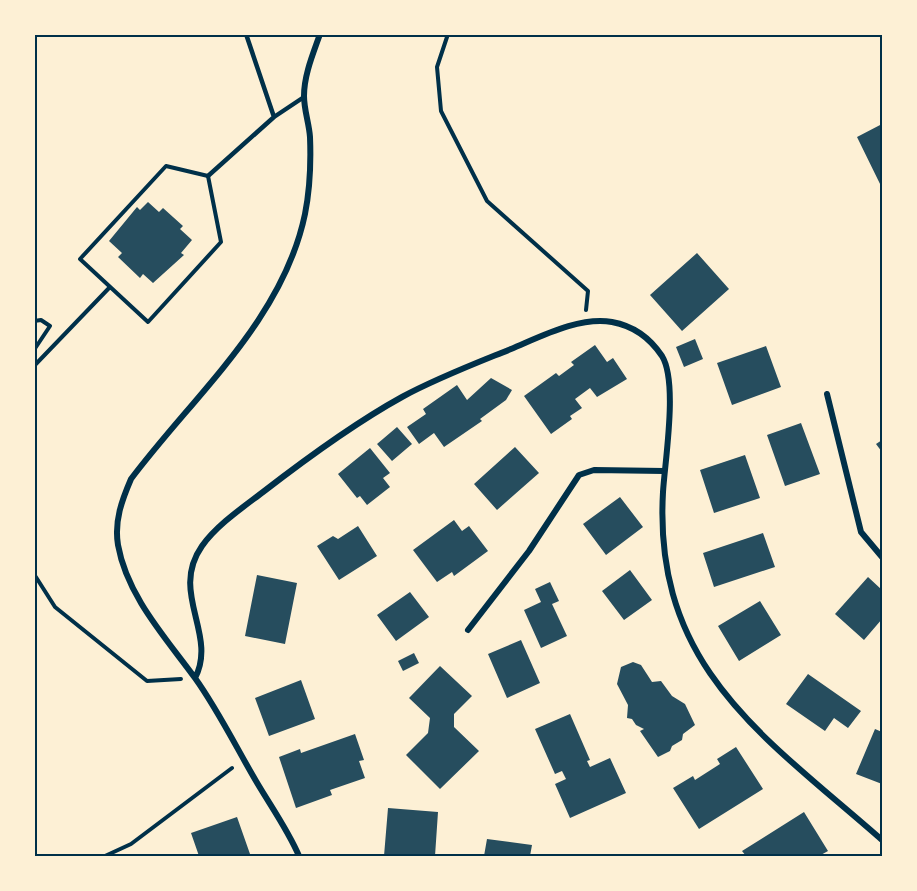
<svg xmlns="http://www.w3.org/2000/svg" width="917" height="891" viewBox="0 0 917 891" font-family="'Archivo Narrow',sans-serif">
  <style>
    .building { fill: #264d5e }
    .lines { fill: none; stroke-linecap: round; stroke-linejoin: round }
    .path { stroke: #003049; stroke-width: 4 }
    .service { stroke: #003049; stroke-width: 4.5 }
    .minor { stroke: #003049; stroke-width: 6 }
    .neatline { fill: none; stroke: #003049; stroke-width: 2 }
  </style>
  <rect width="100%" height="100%" fill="#fdf0d5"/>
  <path class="building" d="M882 124V188L857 137Z
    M148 202 159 212 163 208 183 226 180 229 192 240 181 253 184 255 153 283 143 274 140 278 118 257 122 253 109 241 137 207 140 210Z
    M697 253 729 289 682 331 650 295Z
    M695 339 703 359 684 367 676 347Z
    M595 345 607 362 613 358 627 379 597 397 590 388 575 399 582 408 570 416 572 419 551 434 524 396 556 373 559 376 574 365 571 362Z
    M766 346 781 387 732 405 717 363Z
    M491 378 512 390 506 400 480 419 482 421 444 447 434 433 419 444 407 427 426 414 423 409 457 385 467 400Z
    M801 423 820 474 785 486 767 435Z
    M397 427 412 444 392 461 377 444Z
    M882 440V452L876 444Z
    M515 447 539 473 497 510 474 484Z
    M370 448 390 473 383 478 390 487 367 505 360 496 357 498 338 474Z
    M745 455 760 498 714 513 700 470Z
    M620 497 643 527 606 555 583 524Z
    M454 520 462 531 469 526 488 551 454 576 452 572 437 582 413 550Z
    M358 526 377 556 339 580 317 546 333 536 338 539Z
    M763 533 775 567 714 587 703 553Z
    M630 570 652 600 624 620 602 591Z
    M257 575 297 583 285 644 245 636Z
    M868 577 882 590V619L864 640 835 614Z
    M550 582 559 601 552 604 567 636 541 648 524 610 541 602 535 589Z
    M410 592 429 617 396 641 377 615Z
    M760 601 781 635 739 661 718 626Z
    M521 640 540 683 507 698 488 654Z
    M414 653 419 663 403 671 398 661Z
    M633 662 641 665 652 682 661 681 672 696 685 704 695 725 683 734 682 740 672 746 670 751 658 757 640 731 644 729 636 725 632 719 627 718 628 705 617 684 621 667Z
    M440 666 472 696 454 714V727L479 751 440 789 406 755 428 733 430 718 409 698Z
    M808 674 861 711 848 728 834 718 825 731 786 704Z
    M301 680 315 719 269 736 255 698Z
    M570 714 590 760 587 761 590 767 610 758 626 793 570 818 555 784 566 779 562 771 555 774 535 729Z
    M875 729 882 732V784L856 774Z
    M355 734 364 760 359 761 365 778 330 790 332 795 296 808 279 757 300 749 301 753Z
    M736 747 763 789 699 829 673 788 693 776 695 780 720 764 717 759Z
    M388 808 438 812 435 856H384Z
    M804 812 828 851 819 856H746L742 851Z
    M237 817 250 854 199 856 191 833Z
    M487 839 532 845 530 856H484Z"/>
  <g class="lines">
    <path class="path" d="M448 34 437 67 441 111 487 201 588 291 586 310
      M166 166 208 176 221 242 148 322 80 259Z
      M34 321 41 320 50 326 34 350
      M34 366 110 287
      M34 574 55 607 147 681 181 679
      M105 856 131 844 232 768"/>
    <path class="service" d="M246 34 274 117
      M208 176 274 117 304 97"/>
    <path class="minor" d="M827 394 861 532 882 557
      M468 630 529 551 579 475 594 470 664 471
      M195 678C218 634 169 593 202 546 217 525 242 508 263 492 307 458 353 424 402 397 437 378 474 364 511 349 540 337 580 316 612 322 634 326 650 338 662 356 678 382 665 460 663 492 653 668 765 737 882 840
      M299 856C288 830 270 805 256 781 236 747 218 710 195 678 166 638 127 596 118 545 114 521 122 500 131 479 194 395 283 320 305 214 310 189 311 162 310 137 309 123 304 110 304 96 304 75 313 54 320 34"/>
  </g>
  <rect width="917" height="891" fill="none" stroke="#fdf0d5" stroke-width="72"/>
  <rect x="36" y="36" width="845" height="819" class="neatline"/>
</svg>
